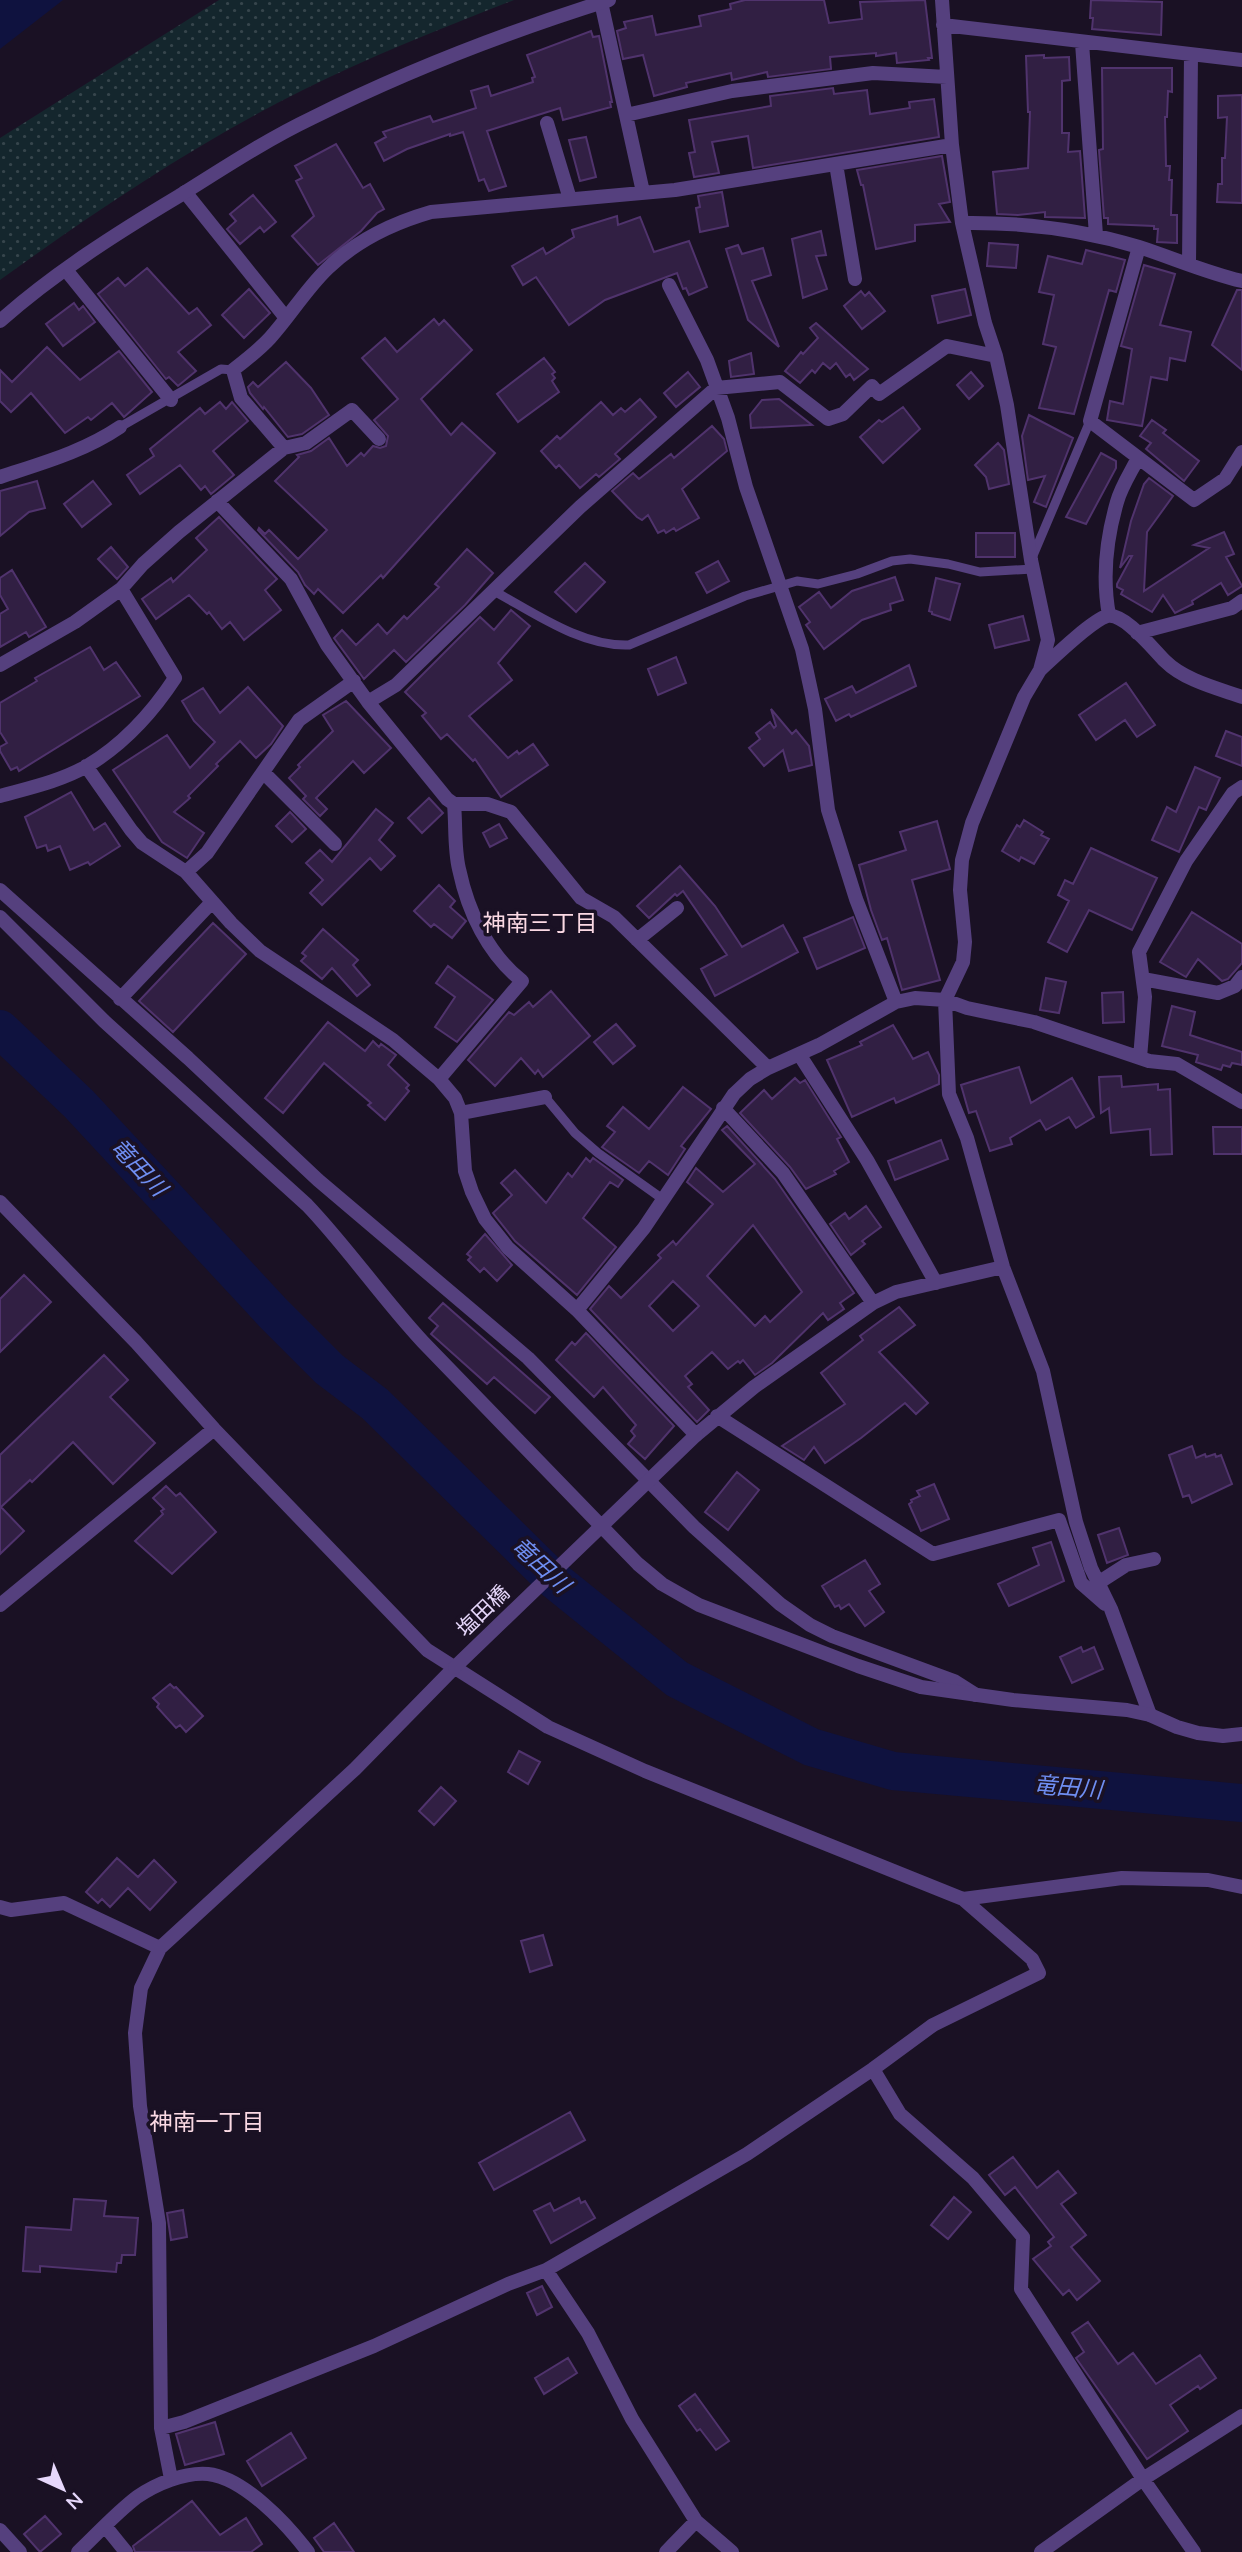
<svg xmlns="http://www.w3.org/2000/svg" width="1242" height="2552" viewBox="0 0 1242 2552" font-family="Mulish,'Noto Sans JP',sans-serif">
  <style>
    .grass { fill: url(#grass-dots) }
    .water { fill: #0f123f }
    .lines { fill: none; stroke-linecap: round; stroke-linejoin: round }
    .river { stroke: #0f123f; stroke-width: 38 }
    .building { fill: #311f43; stroke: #50336d; stroke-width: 2; fill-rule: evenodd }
    .service { stroke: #55407e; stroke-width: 9 }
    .minor { stroke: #55407e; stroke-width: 14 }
    .tertiary { stroke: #55407e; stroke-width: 14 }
    .labels { text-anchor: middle; stroke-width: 7; stroke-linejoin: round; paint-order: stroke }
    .street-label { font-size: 21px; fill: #e6d7fb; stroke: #1a1124 }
    .neighbourhood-label { font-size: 23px; fill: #fbd9e4; stroke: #1a1124 }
    .water-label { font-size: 23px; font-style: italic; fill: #6f8ef2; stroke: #1a1124 }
  </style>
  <defs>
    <pattern id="grass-dots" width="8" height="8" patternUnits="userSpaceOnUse" patternTransform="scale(1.75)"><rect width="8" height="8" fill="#14262d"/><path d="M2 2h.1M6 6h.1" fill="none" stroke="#36454c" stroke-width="1.8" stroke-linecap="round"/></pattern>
  </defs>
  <rect width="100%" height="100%" fill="#1a1124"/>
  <path class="grass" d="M219 0H514C443 28 371 56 303 90 196 143 97 210 0 280V138Z"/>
  <path class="water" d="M0 0H63L0 49Z"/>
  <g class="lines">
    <path class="river" d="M0 1029 79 1104 273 1313 329 1369 375 1404 553 1579 677 1679 811 1747 893 1771 1242 1803"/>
  </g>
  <path class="building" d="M745 0H824L829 23 862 19 860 2 925 0 932 58H928L929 60 897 63 896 53 876 56V53L830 57 831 69 768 77 767 72 732 80 731 73 686 83 687 87 654 96 643 55 623 59 617 31 626 28 624 22 652 16 656 35 701 26 699 16 731 9 730 4Z
    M1091 0 1162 2 1161 35 1092 29 1093 18H1090Z
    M591 31 593 37 599 36 612 102H610L611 107 563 120 560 108 487 131 506 186 489 191 484 179 479 181 463 132 450 136V134L407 149 384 161 375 143 386 137 383 132 430 116 433 122 476 108 471 91 488 86 491 96 533 82 532 78 535 77 527 55Z
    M1044 55V58L1069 57 1070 80 1062 81V133H1069L1068 152 1080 151 1085 218 1045 217V212L1018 215 997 214 993 172 1028 168 1030 112H1028L1026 56Z
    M1102 68H1172V92L1168 91 1167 117H1165L1166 166H1170L1169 180H1172L1171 215H1177V243L1157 242 1158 229H1154V226L1108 224V218H1104L1099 150 1103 149Z
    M833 88 834 94 867 90 870 114 910 108 909 102 934 99 939 137 753 168 748 136 712 142 719 173 694 177 689 153 695 152 689 120 771 106 770 96Z
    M1242 95V203L1217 202 1218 184H1222V158H1225L1227 117 1218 118V96Z
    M586 137 596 177 580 181 569 140Z
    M336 144 363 188 370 184 384 209 377 213 361 231 318 265 292 236 314 216 296 181 302 178 295 166Z
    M942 156 950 202 939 204 950 222 915 225V241L876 249 863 185H861L857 170Z
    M722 192 728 226 700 232 696 208 700 207 698 196Z
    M253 195 276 222 264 232 260 227 240 244 227 229 236 221 230 214Z
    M617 216 618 225 640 217 654 252 689 241 707 287 689 295 686 288 683 289 677 273 605 300 569 325 536 277 523 285 512 266 543 248 546 254 574 237 572 230Z
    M821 231 826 255 816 256 827 289 803 298 792 239Z
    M989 243 1018 245 1016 268 987 266Z
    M738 245 742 254 763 248 771 275 752 281 779 347 748 320 726 249Z
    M1086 250 1125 260 1116 292 1109 290 1074 414 1039 408 1056 347 1043 344 1054 295 1039 292 1048 256 1082 264Z
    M1144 265 1175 274 1160 325 1191 332 1185 361 1170 358 1167 380 1151 377 1142 426 1107 420 1110 401 1123 404 1132 349 1121 346Z
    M147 268 189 314 197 308 211 325 178 352 196 371 178 386 169 377 166 379 98 294 118 278 125 286Z
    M249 289 270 313 244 338 222 315Z
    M965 289 971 315 938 323 932 296Z
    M1237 290H1242V370L1212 345Z
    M861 291 865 296 869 292 885 311 862 329 844 306Z
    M74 303 79 310 83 306 95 322 63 346 46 324Z
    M434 319 439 325 444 320 472 350 421 399 451 435 462 423 495 453 383 578 381 575 343 613 318 589 314 594 305 585 298 572 258 530 259 528 265 534 269 530 298 559 327 530 275 481 299 457 297 455 311 451 329 438 347 466 361 453 364 456 373 446 380 448 386 446 388 436 374 420 398 399 362 358 385 338 397 352Z
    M816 323 861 363 868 369 854 380 850 374 846 377 836 363 830 369 823 363 815 373 812 370 800 383 785 371 801 352 803 354 818 338 810 328Z
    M47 347 80 380 119 351 152 392 124 417 112 403 91 420 88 417 65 433 31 393 11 412 0 401V370L12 382Z
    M751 353 754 374 731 377 729 361Z
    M544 358 555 372 552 374 555 378 552 381 559 392 518 422 497 394Z
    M286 362 311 388 329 415 302 434 288 437 264 407 263 409 250 393 248 387 253 382 258 387Z
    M688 372 700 387 676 407 664 393Z
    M971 372 983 386 969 399 957 385Z
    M640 399 656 417 615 454 620 459 599 477 596 474 580 488 559 465 556 468 541 451 557 436 560 439 601 402 613 415 621 408 625 412Z
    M779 399 812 425 751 428 750 415 762 400Z
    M220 402 226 409 232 402 248 421 213 451 234 475 211 494 205 486 201 490 180 465 140 494 127 475 154 456 150 449 200 408 205 414Z
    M903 407 920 429 883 463 860 437 879 420 882 422Z
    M1029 415 1073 438 1046 507 1034 502 1045 476 1028 480 1022 436Z
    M1152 420 1166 430 1163 433 1199 461 1184 481 1146 449 1151 443 1140 436Z
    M712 426 724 439 727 451 682 489 699 518 676 531 674 528 666 533 664 530 658 533 648 515 642 520 637 517 612 491 633 473 639 479 671 454 674 458Z
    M998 443 1004 450 1009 484 989 489 986 477 975 465Z
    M1101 453 1116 461V468L1086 524 1066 517Z
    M1149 478 1173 496 1147 532 1144 591 1209 548 1194 545 1224 532 1234 554 1226 557 1242 586 1228 595 1221 583 1192 601 1193 604 1175 613 1163 595 1152 612 1121 594 1123 590 1117 587V584L1132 556H1129L1120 568 1131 521 1144 484Z
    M37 481 45 508 29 512 0 536V491Z
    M93 481 111 504 82 527 64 504Z
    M219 517 277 579 265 590 281 610 244 640 230 622 222 629 209 612 207 614 189 595 156 619 142 599 171 578 173 582 207 550 196 538Z
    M976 533H1015V557H976Z
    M111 547 128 567 117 579 98 559Z
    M467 549 493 573 465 605 406 662 394 650 364 679 334 638 342 630 356 645 378 624 387 634 404 616 407 619 439 587 435 584Z
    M718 561 729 581 707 593 696 573Z
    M585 563 605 582 576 612 555 592Z
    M12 570 46 627 29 637 26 632 0 647V614L8 609 0 595V578Z
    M895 577 903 600 890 604 891 610 862 620 824 649 806 625 810 622 799 607 819 592 831 608 852 591Z
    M936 578 960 584 950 620 932 614V612L929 611Z
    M511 610 530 626 498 663 512 680 469 716 508 758 517 751 519 754 533 744 548 765 501 797 475 759 473 761 447 734 441 739 422 716 426 713 405 692 480 617 494 630Z
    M1023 616 1029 640 995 648 989 625Z
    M90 647 104 670 116 662 140 696 19 771 17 767 11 770 0 751V747L7 743 0 732V703L37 681 35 678Z
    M676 657 686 683 658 695 648 669Z
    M909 665 916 686 851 717 849 714 836 721 825 699 852 686 856 693Z
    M1126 683 1155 725 1137 737 1125 720 1096 740 1079 715Z
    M248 687 283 726 271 744 256 758 240 741 216 764 218 766 188 796 190 798 174 812 204 833 187 858 162 842 113 770 167 735 190 768 215 742 194 721 182 701 203 688 220 713Z
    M346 701 391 748 364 773 353 761 316 798 327 809 320 816 303 799 306 796 289 778 300 767 298 765 333 731 323 715Z
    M771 709 792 734 796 730 809 746 812 765 789 771 783 750 764 766 749 748 760 739 756 733 770 722 774 728 776 726Z
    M1226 731 1242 737V766L1216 756Z
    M1195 767 1220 778 1206 810 1199 807 1179 852 1152 840 1167 807 1176 812Z
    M71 792 94 830 105 823 120 846 90 865 88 862 70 870 60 846 48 851 46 845 37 848 25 817Z
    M429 798 443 813 422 833 408 818Z
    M376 809 393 823 379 840 395 856 381 870 370 858 322 905 310 893 323 880 306 863 320 850 332 862Z
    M290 812 306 829 292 842 276 826Z
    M1024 820 1043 832 1041 835 1049 839 1034 864 1021 857 1019 861 1002 851 1017 825 1020 827Z
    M937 821 950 869 912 880 940 980 902 990 887 938 882 940 871 910 859 865 906 850 900 832Z
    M499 824 507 838 490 847 483 833Z
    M1091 848 1157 878 1132 930 1089 910 1067 952 1048 942 1069 901 1058 895 1065 880 1073 884Z
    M680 866 715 906 742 947 783 925 798 952 715 996 701 969 727 955 683 891 677 896 675 894 649 918 637 906Z
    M439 885 455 901 450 907 466 921 452 938 434 924 431 927 414 911Z
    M1192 912 1242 944V963L1228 979 1222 981 1198 959 1186 977 1160 962Z
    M853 917 865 948 817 969 804 938Z
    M213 923 246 954 173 1032 139 1001Z
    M323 929 358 960 353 965 370 985 357 996 332 968 322 979 301 961 306 956 302 953Z
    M448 966 493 1000 457 1042 435 1027 455 997 436 983Z
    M1046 978 1066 982 1059 1013 1040 1010Z
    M551 991 590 1036 543 1077 538 1070 535 1074 521 1058 495 1086 468 1060 509 1012 514 1015 529 1002 533 1007Z
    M1123 992 1124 1022 1103 1023 1102 993Z
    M1172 1006 1195 1012 1190 1035 1242 1052V1065L1232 1063 1230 1067 1223 1065 1221 1070 1196 1062 1198 1055 1162 1046Z
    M328 1022 365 1051 373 1041 379 1047 381 1044 396 1055 388 1065 409 1085 406 1088 409 1091 385 1120 368 1105 371 1103 324 1063 283 1113 265 1098Z
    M616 1024 635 1046 613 1064 594 1042Z
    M893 1025 913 1059 928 1052 939 1075V1084L896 1103 894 1098 852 1117 827 1060 862 1045 860 1042Z
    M1019 1067 1031 1103 1072 1078 1094 1117 1076 1128 1069 1117 1046 1130 1040 1120 1010 1138 1012 1144 990 1151 976 1111 969 1113 961 1085Z
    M1121 1076 1122 1087 1158 1084V1090L1170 1089 1172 1154 1151 1155 1150 1129 1111 1133 1109 1108 1101 1113 1099 1077Z
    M795 1078 800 1083 805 1080 841 1137 837 1139 849 1162 834 1171 836 1174 806 1189 790 1167 740 1113 764 1090 772 1099Z
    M683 1087 711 1109 681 1146 685 1149 668 1175 649 1161 639 1173 602 1147 615 1132 607 1126 623 1107 649 1129Z
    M727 1126 775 1179 854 1293 840 1303 844 1309 828 1320 823 1313 772 1363 755 1375 743 1360 740 1363 738 1361 728 1369 712 1352 685 1376 692 1384 688 1387 709 1410 697 1422 590 1309 609 1286 621 1298 661 1258 658 1255 673 1241 676 1245 713 1204 687 1182 696 1168 723 1192 755 1164 722 1130ZM753 1225 802 1292 770 1322 765 1316 755 1326 707 1276ZM673 1281 699 1306 673 1331 649 1306Z
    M1213 1127H1242V1154H1214Z
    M941 1140 948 1159 895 1180 888 1161Z
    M586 1158 590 1162 593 1158 623 1180 618 1187 610 1182 583 1218 616 1247 577 1295 515 1241 493 1213 512 1195 501 1183 515 1170 546 1203 568 1173 572 1177Z
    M866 1206 881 1227 862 1241 865 1244 851 1255 830 1224 845 1213 849 1219Z
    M485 1234 512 1265 497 1281 484 1268 480 1272 468 1260 471 1257 467 1254Z
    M24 1275 51 1302 0 1352V1299Z
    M443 1303 550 1397 535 1413 494 1377 487 1384 431 1334 438 1326 429 1318Z
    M899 1307 915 1325 879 1352 928 1403 916 1414 905 1403 861 1438 825 1463 814 1447 804 1460 782 1446 845 1404 821 1373 863 1340 860 1336Z
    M586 1333 674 1426 645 1459 628 1444 635 1436 631 1431 636 1425 603 1387 594 1397 556 1360 572 1342 575 1345Z
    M104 1355 128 1380 110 1397 155 1443 113 1484 73 1442 32 1482 30 1480 1 1507 24 1531 0 1554V1455Z
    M1192 1446 1196 1458 1205 1454 1206 1457 1215 1454 1216 1457 1221 1455 1232 1484 1192 1503 1189 1495 1183 1497 1169 1455Z
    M737 1472 759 1490 728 1530 705 1512Z
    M934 1484 949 1519 921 1531 909 1504 912 1502 911 1500 920 1496 917 1491Z
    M166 1486 176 1496 180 1493 216 1532 172 1574 135 1541 163 1514 161 1511 164 1509 153 1498Z
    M1119 1528 1128 1555 1107 1563 1098 1535Z
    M1051 1542 1064 1581 1009 1606 998 1584 1039 1565 1033 1548Z
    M865 1560 880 1584 869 1591 884 1612 865 1626 849 1604 841 1609 839 1605 835 1607 822 1586Z
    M1081 1647 1083 1652 1094 1647 1103 1669 1072 1683 1060 1657Z
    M170 1684 174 1688 176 1687 203 1716 186 1732 180 1725 176 1728 157 1707 159 1704 153 1698Z
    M519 1751 540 1762 528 1784 508 1772Z
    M441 1787 456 1801 434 1825 419 1811Z
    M117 1858 138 1877 154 1860 176 1882 150 1910 128 1888 110 1907 102 1899 98 1903 86 1892Z
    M543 1935 552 1965 530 1972 521 1941Z
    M570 2112 585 2140 494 2190 479 2163Z
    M1013 2157 1037 2188 1058 2171 1076 2193 1061 2204 1086 2235 1071 2247 1100 2281 1077 2300 1069 2290 1063 2295 1033 2259 1051 2246 1048 2242 1054 2237 1015 2187 1005 2195 989 2175Z
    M954 2197 971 2212 948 2239 931 2225Z
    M579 2198 581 2203 585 2201 595 2218 551 2243 534 2211 550 2203 554 2211Z
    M74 2199 106 2201 104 2216 138 2218 135 2255H122L121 2263H117L116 2272 40 2266V2272L23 2271 26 2227 71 2230Z
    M183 2210 187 2237 171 2240 167 2213Z
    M542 2286 552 2307 537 2315 527 2293Z
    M1088 2322 1118 2364 1133 2353 1156 2384 1200 2355 1216 2378 1200 2389 1198 2386 1170 2405 1188 2431 1147 2459 1076 2358 1084 2352 1072 2333Z
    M568 2358 577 2373 544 2394 535 2378Z
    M695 2394 729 2441 716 2450 700 2429 697 2431 679 2406Z
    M215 2422 224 2454 185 2465 176 2434Z
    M291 2433 306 2458 262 2486 247 2461Z
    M192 2501 220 2535 246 2518 262 2544 251 2552H135L133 2546Z
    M45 2516 61 2534 40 2552 24 2534Z
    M334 2523 354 2552H324L314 2538Z"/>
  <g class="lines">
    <path class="service" d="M120 427 221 369 233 370
      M1032 558 1090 421
      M492 590C533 612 581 647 629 645L745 596 797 581 818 584 857 574 892 561 910 559 948 564 980 572 1033 569
      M545 1097 575 1133 598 1153 664 1200"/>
    <path class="minor" d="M942 0 952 145 962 223 985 323 996 356 1007 405 1031 560 1048 640 1040 670 1024 697 972 823 962 860 960 890 965 942 963 962 945 1000 949 1094 967 1138 1003 1267 1043 1371 1076 1522 1091 1568 1111 1609 1150 1715
      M601 2 643 192
      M943 25 1242 60
      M1082 43 1096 235
      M626 115 732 91 873 73 947 77
      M547 123 570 199
      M836 164 855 279
      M185 192 286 318
      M962 223C1023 222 1080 229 1139 247 1173 258 1207 273 1242 281
      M1139 247 1090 421 1194 500 1225 479 1242 452
      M1189 264 1191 55
      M66 270 171 400
      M669 285 707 360 728 418 746 487 802 649 815 709 828 810 856 899 896 1002
      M284 448 306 443 352 410 379 439
      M0 477C42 463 83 452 120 427
      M217 501 291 579 327 645 368 702 447 799 454 804H487L511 812 581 898 614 917 768 1068
      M1109 615C1102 577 1106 540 1117 502 1121 487 1131 472 1138 458
      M1137 633 1232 608 1242 601
      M0 665 75 622 121 589 143 564 179 532 284 448 241 398 233 370C246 360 259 350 270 338 290 316 306 289 328 268 357 240 393 223 431 212L675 190 952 145
      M1040 670C1054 657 1091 621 1107 616 1124 612 1153 649 1165 661 1184 680 1216 688 1242 697
      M368 702 396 685 580 507 716 388 780 382 828 419 843 414 872 386 879 394 947 346 996 356
      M86 766 131 830 142 843 186 872 231 923 260 951 393 1040 439 1079 455 1098 461 1113 465 1171 472 1192 485 1219 508 1248 577 1310 696 1435 754 1387 873 1303 896 1292 1003 1267
      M263 772 335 844
      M0 796C29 788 61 781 87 766 124 744 152 713 175 678L121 589
      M186 872 207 853 299 720 354 681
      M0 890 188 1058 318 1180 528 1358 694 1527 780 1604 810 1625 832 1636 954 1681 976 1695
      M637 940 677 908
      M1143 979 1218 993 1235 986 1242 977
      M120 999 212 902
      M799 1054 867 1160 936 1283
      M1140 1058 1145 997 1139 952 1186 861 1233 793 1242 787
      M439 1079 522 981C488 954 468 912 459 869 454 848 456 825 454 804
      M723 1108 783 1173 873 1303
      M461 1113 545 1097
      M0 1202 136 1342 214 1429 427 1650 548 1727 645 1771 963 1899 1122 1878 1208 1880 1242 1887
      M577 1310 644 1228 734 1094 750 1079 768 1068 819 1045 896 1002 915 998 945 1000 967 1008 1034 1022 1149 1061 1177 1064 1242 1102
      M717 1416 933 1554 1059 1520 1081 1583 1105 1604
      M1098 1583 1126 1565 1154 1559
      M0 1605 214 1429
      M0 1907 11 1910 64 1903 160 1948
      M873 2069 900 2114 973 2178 1023 2237 1021 2289 1143 2479 1194 2552
      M546 2270 588 2333 632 2419 696 2521 732 2552
      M161 2428 184 2422 374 2346 508 2284 546 2270 747 2154 873 2069 933 2025 1039 1973 1032 1959 963 1899
      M171 2479 161 2428 159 2223 140 2106 135 2033 141 1988 160 1948 355 1769 455 1667
      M105 2526 126 2552
      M0 2530 20 2552
      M78 2552C97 2534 116 2513 137 2497 156 2484 184 2472 208 2474 244 2478 287 2524 308 2552
      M666 2552 696 2521
      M1041 2552 1143 2479 1242 2416"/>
    <path class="tertiary" d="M0 321C54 273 117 233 179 196 222 169 266 140 312 118 408 70 507 32 609 0
      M0 917 104 1021 307 1205C348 1248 382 1298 423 1342L638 1564 662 1584 699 1605 858 1666 921 1687 1013 1700 1127 1710 1150 1715 1177 1727 1198 1733 1223 1736 1242 1734
      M455 1667 696 1435"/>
  </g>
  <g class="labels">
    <g class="street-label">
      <text transform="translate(483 1611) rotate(-44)" y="7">塩田橋</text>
    </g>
    <g class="neighbourhood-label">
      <text x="540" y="931">神南三丁目</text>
      <text x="207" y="2130">神南一丁目</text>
    </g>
    <g class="water-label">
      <text transform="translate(139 1167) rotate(47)" y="8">竜田川</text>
      <text transform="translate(541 1565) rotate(43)" y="8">竜田川</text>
      <text transform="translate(1068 1787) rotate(5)" y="8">竜田川</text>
    </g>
  </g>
  <g transform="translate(63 2489) rotate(136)" stroke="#1a1124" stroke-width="5" paint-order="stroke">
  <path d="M0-5L12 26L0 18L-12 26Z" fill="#e6d7fb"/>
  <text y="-10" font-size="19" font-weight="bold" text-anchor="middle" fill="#e6d7fb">N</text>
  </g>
</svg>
